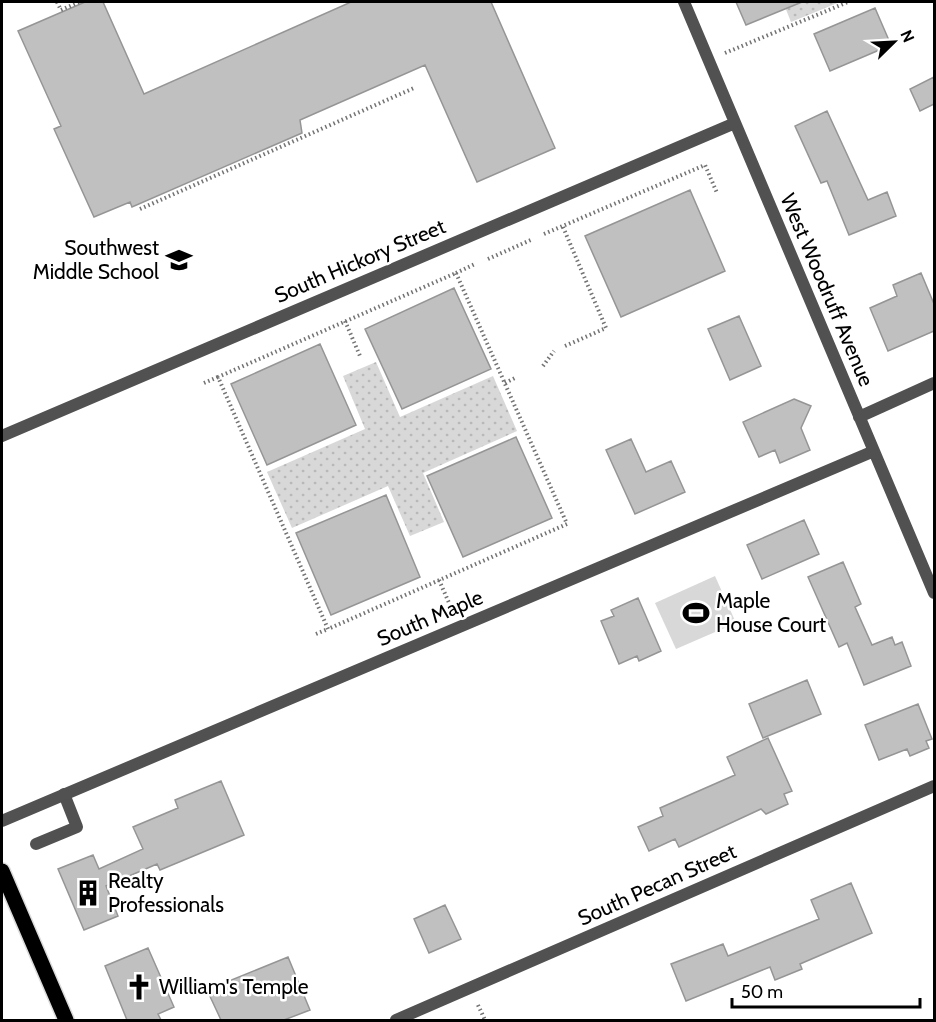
<svg xmlns="http://www.w3.org/2000/svg" width="936" height="1022" viewBox="0 0 936 1022" font-family="Cabin,sans-serif">
  <style>
    .grass { fill: url(#grass-dots) }
    .pitch { fill: #d8d8d8 }
    .building { fill: #c0c0c0; stroke: #959595; stroke-width: 1.5 }
    .lines { fill: none; stroke-linecap: round; stroke-linejoin: round }
    .primary-casing { stroke: #dbdbdb; stroke-width: 18 }
    .path { stroke: #737373; stroke-width: 4; stroke-dasharray: 1.5 3; stroke-linecap: butt }
    .lane { stroke: #515151; stroke-width: 12 }
    .street { stroke: #515151; stroke-width: 12 }
    .primary { stroke: #000; stroke-width: 15 }
    .labels { text-anchor: middle; stroke-width: 5; stroke-linejoin: round; paint-order: stroke }
    .poi-label { font-size: 21px; fill: #000; stroke: #fff; text-anchor: start }
    .street-label { font-size: 21px; fill: #000; stroke: #fff }
  </style>
  <defs>
    <pattern id="grass-dots" width="8" height="8" patternUnits="userSpaceOnUse" patternTransform="scale(1.5)"><rect width="8" height="8" fill="#d8d8d8"/><path d="M2 2h.1M6 6h.1" fill="none" stroke="#b8b8b8" stroke-width="1.8" stroke-linecap="round"/></pattern>
  </defs>
  <rect width="100%" height="100%" fill="#fff"/>
  <path class="grass" d="M783 2H840L791 22Z
    M376 362 400 417 493 376 517 431 423 473 444 522 410 536 388 486 292 528 267 472 365 429 343 376Z"/>
  <path class="pitch" d="M715 576 736 623 676 649 655 603Z"/>
  <path class="building" d="M85 2H103L144 94 351 2H491L555 148 477 182 425 65 300 120 302 133 132 207 130 202 94 217 54 129 61 126 18 31Z
    M736 2H802L746 25Z
    M875 8 891 45 830 71 814 34Z
    M934 77V104L920 111 910 89Z
    M827 111 868 200 887 192 896 216 849 235 827 181 821 183 795 126Z
    M690 190 725 271 621 317 585 236Z
    M921 273 934 304V331L888 351 870 308 897 296 893 285Z
    M454 288 491 369 402 409 365 329Z
    M739 316 761 366 730 380 708 329Z
    M320 344 356 425 267 465 231 384Z
    M794 399 811 406 801 428 810 450 780 463 775 450 759 457 743 422Z
    M516 437 552 518 463 557 427 476Z
    M631 439 646 472 671 461 685 492 635 514 606 450Z
    M386 495 420 577 331 615 296 533Z
    M804 520 819 554 762 579 747 545Z
    M843 562 861 604 855 607 872 645 892 637 895 645 902 642 911 666 864 685 847 643 839 647 808 577Z
    M638 598 661 651 639 661 637 656 619 664 601 621 614 616 611 610Z
    M807 680 821 714 763 738 749 704Z
    M918 704 932 739 926 741 929 748 910 756 907 749 879 760 865 725Z
    M768 738 792 791 784 794 788 804 766 814 761 809 679 847 675 839 649 851 638 827 663 816 660 808 735 775 727 757Z
    M221 781 244 835 160 870 157 864 106 886 118 916 84 930 58 869 93 855 99 869 143 849 133 827 178 808 175 800Z
    M851 883 872 933 800 964 802 969 775 980 770 967 686 1001 671 964 723 944 728 956 819 919 811 900Z
    M445 905 461 939 429 953 414 919Z
    M148 948 174 1007 158 1014 161 1020H127L105 966Z
    M288 957 310 1010 284 1020H221L207 990Z"/>
  <g class="lines">
    <g class="primary-casing">
      <path id="primary" d="M2 871 66 1020"/>
    </g>
    <path class="path" d="M57 2 61 10 79 2
      M725 53 848 2
      M140 209 414 88
      M563 227 606 328 565 346
      M544 234 705 165 717 193
      M488 259 533 239
      M456 273 567 524 328 629 218 377Z
      M456 273 475 264
      M345 321 360 356
      M543 366 554 351
      M204 383 218 377
      M505 383 517 377
      M439 580 453 612
      M316 634 328 629
      M478 1005 485 1020"/>
    <path class="lane" d="M36 844 77 827 64 794"/>
    <path class="street" d="M684 2 934 593
      M859 417 934 383
      M2 436 735 123
      M2 821 874 451
      M396 1020 934 786"/>
    <use href="#primary" class="primary"/>
  </g>
  <defs>
    <g id="school-bare" transform="scale(2.07)"><path d="M0-5L7-2L0 1L-7-2ZM-4 1L0 2.5L4 1V4Q0 6-4 4Z" fill="#000" stroke="#fff" stroke-width="2.5" paint-order="stroke"/></g>
    <g id="stadium-bare" transform="scale(2.07)"><path d="M0-5a6.5 5 0 1 0 0 10a6.5 5 0 1 0 0-10ZM-3.5-1.8h7v3.6h-7Z" fill="#000" stroke="#fff" stroke-width="2.5" paint-order="stroke"/></g>
    <g id="building-bare" transform="scale(2.07)"><path d="M-4-6H4V6H1V3H-1V6H-4ZM-2.5-4.3h1.7v1.8h-1.7ZM.8-4.3h1.7v1.8H.8ZM-2.5-1h1.7V.8h-1.7ZM.8-1h1.7V.8H.8Z" fill="#000" stroke="#fff" stroke-width="2.5" paint-order="stroke"/></g>
    <g id="church-bare" transform="scale(2.07)"><path d="M-1.2-6h2.4v3.5h3.3v2.4h-3.3V6h-2.4V-.1h-3.3v-2.4h3.3Z" fill="#000" stroke="#fff" stroke-width="2.5" paint-order="stroke"/></g>
  </defs>
  <g fill-rule="evenodd">
    <use href="#school-bare" x="179" y="260"/>
    <use href="#stadium-bare" x="696" y="613"/>
    <use href="#building-bare" x="88" y="893"/>
    <use href="#church-bare" x="139" y="987"/>
  </g>
  <g class="labels">
    <g class="poi-label">
      <text x="159" y="255" text-anchor="end">Southwest<tspan x="159" dy="24">Middle School</tspan></text>
      <text x="716" y="608">Maple<tspan x="716" dy="24">House Court</tspan></text>
      <text x="108" y="888">Realty<tspan x="108" dy="24">Professionals</tspan></text>
      <text x="159" y="994">William's Temple</text>
    </g>
    <g class="street-label">
      <text transform="translate(360 261) rotate(-23)" y="7">South Hickory Street</text>
      <text transform="translate(827 290) rotate(67)" y="7">West Woodruff Avenue</text>
      <text transform="translate(430 618) rotate(-23)" y="7">South Maple</text>
      <text transform="translate(657 885) rotate(-24)" y="7">South Pecan Street</text>
    </g>
  </g>
  <rect width="936" height="1022" fill="none" stroke="#000000" stroke-width="6"/>
  <g transform="translate(894 42) rotate(66)" stroke="#ffffff" stroke-width="4.5" paint-order="stroke">
  <path d="M0-4.5L10 22L0 15L-10 22Z" fill="#000000"/>
  <text y="-9" font-size="16" font-weight="bold" text-anchor="middle" fill="#000000">N</text>
  </g>
  <path d="M732 998v9h188v-9" fill="none" stroke="#000000" stroke-width="3"/>
  <text x="741" y="998" font-size="18" fill="#000000" stroke="#ffffff" stroke-width="4.5" paint-order="stroke">50 m</text>
</svg>
